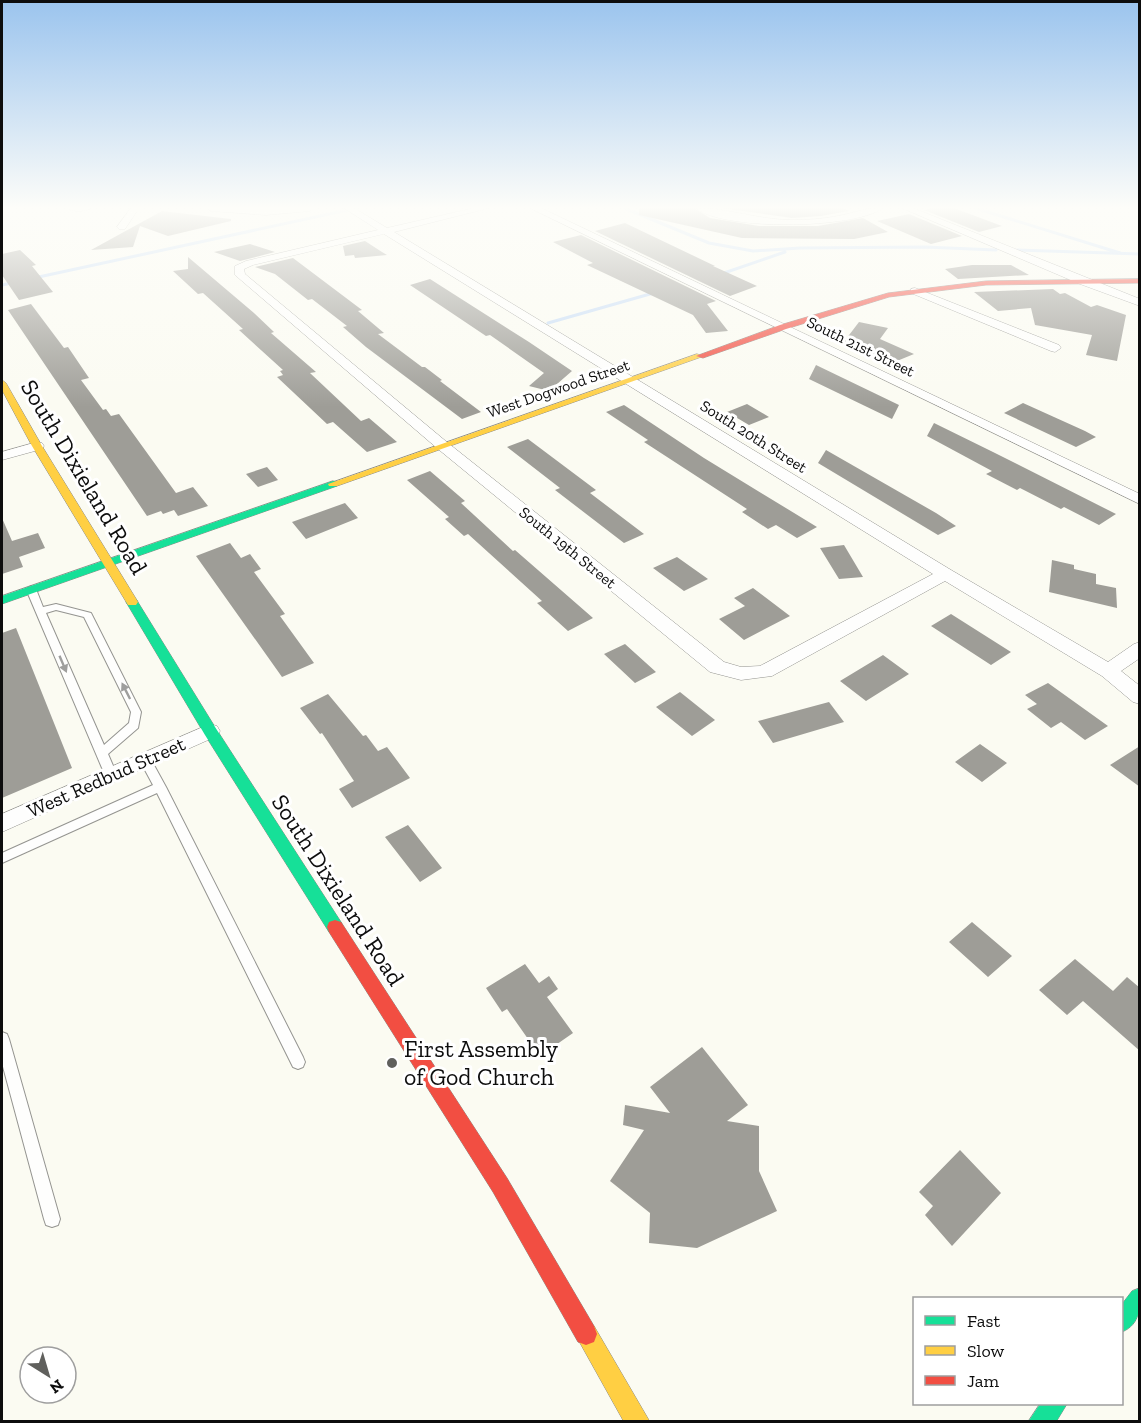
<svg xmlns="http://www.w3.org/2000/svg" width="1141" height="1423" viewBox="0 0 1141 1423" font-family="'Zilla Slab',serif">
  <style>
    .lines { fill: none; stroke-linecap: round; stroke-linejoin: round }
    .stream { stroke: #c7dcf6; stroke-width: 3 }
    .building { fill: #9e9d97 }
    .lane-casing { stroke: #949490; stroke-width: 2 }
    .street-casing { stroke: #949490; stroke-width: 1 }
    .fast-casing { stroke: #8b8b87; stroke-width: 1 }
    .slow-casing { stroke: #8b8b87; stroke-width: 1 }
    .jam-casing { stroke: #8b8b87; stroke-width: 1 }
    .lane { fill: #fefefd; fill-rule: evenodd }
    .street { fill: #fefefd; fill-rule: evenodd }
    .fast { fill: #16e098; fill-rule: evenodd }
    .slow { fill: #ffcf43; fill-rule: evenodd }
    .jam { fill: #f24e42; fill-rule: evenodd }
    .oneway { fill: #9e9e9d }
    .poi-dot { fill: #60605d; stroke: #fff; stroke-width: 2 }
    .labels { text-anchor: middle; stroke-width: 6; stroke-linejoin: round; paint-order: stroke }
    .far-street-label { font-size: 16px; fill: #0d0d0d; stroke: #fff }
    .street-label { font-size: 20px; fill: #0d0d0d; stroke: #fff }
    .near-street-label { font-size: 24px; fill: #0d0d0d; stroke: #fff }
    .near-poi-label { font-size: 24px; fill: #0d0d0d; stroke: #fff; text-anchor: start }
  </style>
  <rect width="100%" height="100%" fill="#fbfbf2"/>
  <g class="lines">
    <path class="stream" d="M624 208 709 243 753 251 800 248 925 247 996 250
      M975 208 1120 253
      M1017 250 1140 254
      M721 274 785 252
      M34 278 357 208
      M2 285 16 282
      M548 323 657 292"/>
  </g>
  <path class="building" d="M639 208H694L710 218 759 226H818L863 218 888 232 854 239 742 238 639 215Z
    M721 208H843L849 211 821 216 792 218Z
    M934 208H954L1002 226 979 232 924 210Z
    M162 211 231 219V221L168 236 140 226 133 247 91 250Z
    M909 214 962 236 931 244 877 221Z
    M625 223 715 266H713L757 286 730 296 595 231Z
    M581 235 716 301 707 304 728 331 706 333 693 315 587 265 593 263 553 242Z
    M365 241 382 252 387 255 355 258 354 255 345 256 343 246Z
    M250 244 275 252 240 261 214 252Z
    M20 250 36 265 32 266 53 292 19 300 2 275V254Z
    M188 257 254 313 274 332 271 333 316 372 310 373 361 421 369 418 397 442 367 452 333 422 327 424 277 377 283 375 280 371 283 370 239 330 243 329 203 293 198 294 173 271 188 269Z
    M293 258 362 310 358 311 384 333 378 334 422 367H425L442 380 440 381 481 412 462 419 366 347 343 327 347 326 312 299 308 300 275 274 255 267Z
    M972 265H1011L1029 275 958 279 945 269Z
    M430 279 529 342 572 371 549 391 529 386 544 373 490 335 486 336 410 285Z
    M1053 289 1060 294 1065 293 1091 307 1097 305 1126 315 1117 361 1086 355 1092 335 1035 325 1031 308 998 311 974 292Z
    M31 304 64 348 68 347 89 378 81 380 103 410 106 409 111 416 119 414 176 493 193 487 208 506 178 516 174 510 163 514 161 511 147 516 8 310Z
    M859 322 888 328 880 339 914 354 892 363 856 346 843 343Z
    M816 365 899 405 892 419 809 379Z
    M1023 403 1085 431 1096 437 1076 447 1004 413Z
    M747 404 769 417 749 425 727 412Z
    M624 405 704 458 817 527 797 538 776 525 768 529 742 512 747 509 644 442 648 440 606 412Z
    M934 423 993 452 1116 514 1099 525 1064 507 1061 509 1020 488 1017 490 986 474 992 471 927 436Z
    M528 439 596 490 590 493 644 534 624 543 555 490 560 488 507 447Z
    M826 450 936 513 956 526 938 535 818 463Z
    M267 467 278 480 258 487 246 474Z
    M430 471 465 501 461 503 513 551 515 550 593 618 568 631 537 603 542 601 468 534 464 536 445 519 449 517 407 480Z
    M345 503 358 518 306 539 292 522Z
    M2 518 12 541 38 533 45 548 19 557 23 567 2 574Z
    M230 543 241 558 250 554 261 569 254 572 285 614 280 616 314 663 282 677 196 556Z
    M844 545 863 577 839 579 820 548Z
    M677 557 708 579 684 591 653 568Z
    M1052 560 1074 565V569L1096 574V584L1116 588 1117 608 1049 592Z
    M753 588 790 616 744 640 719 619 745 606 734 598Z
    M951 614 1011 652 991 665 931 626Z
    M16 628 72 768 2 798V633Z
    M625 644 656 672 635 683 604 654Z
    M883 655 909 674 866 701 840 681Z
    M1048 683 1108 726 1085 740 1061 722 1051 728 1027 709 1037 704 1025 695Z
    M680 692 715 720 692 736 656 707Z
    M328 694 363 736 366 735 378 751 387 747 410 778 352 808 339 789 354 781 322 733 320 734 300 708Z
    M829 702 844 722 773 743 758 721Z
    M980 744 1007 763 982 782 955 762Z
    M1140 746V787L1110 765Z
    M408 825 442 868 420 882 385 837Z
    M972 922 1012 956 988 977 949 942Z
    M1075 959 1113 991 1127 977 1140 988V1051L1083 1001 1067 1015 1039 990Z
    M525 964 539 983 549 976 558 989 547 997 573 1033 540 1056 507 1009 502 1012 486 988Z
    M702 1047 748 1105 727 1121 759 1126V1171L777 1211 697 1248 649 1243 650 1213 610 1181 644 1130 623 1125 625 1105 670 1113 650 1087Z
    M960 1150 1001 1193 952 1246 925 1215 933 1206 919 1192Z"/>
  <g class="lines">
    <g class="lane-casing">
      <path id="lane" d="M31 586 36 589 43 607 56 604 91 613 141 712 138 728 108 754 117 775 115 778H107L105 775 26 589ZM56 610 84 617 131 712 129 723 104 745 46 613Z
        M145 755 149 756 166 787 303 1057 305 1062 303 1067 298 1069 293 1067 157 793 2 863V853L153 785 139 759 141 756Z
        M2 1032 7 1034 9 1039 60 1219 58 1225 52 1227 46 1225 44 1219 2 1063Z"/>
    </g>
    <g class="street-casing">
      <path id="street" d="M67 208H91C86 212 71 212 67 208Z
        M131 208H139L125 229H119L117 227Z
        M207 208H314L310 211 266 215 211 211Z
        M344 208H354L387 228 474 208H489L394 232 951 570 1108 662 1134 644 1140 642V658L1121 671 1140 686V704L1133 702 1102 676 945 581 772 676 741 680 710 672 438 449 235 275V266L246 261 378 230ZM384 234 933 574 760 666 741 667 724 662 448 443 245 274 244 269 253 265Z
        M530 208H541L1140 494V504Z
        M696 208C728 208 759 220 792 220 807 220 823 219 838 216 854 213 868 207 883 208 855 229 722 231 696 208Z
        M902 208H913L1140 299V306L1080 284Z
        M915 288 1059 345 1061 348 1055 352 1051 351 911 293V289Z
        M37 442 42 443 44 446 42 449 2 460V452Z
        M210 724 217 726 220 731 217 736 2 832V814Z"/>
    </g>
    <g class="fast-casing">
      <path id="fast" d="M333 481 337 482V486L2 604V596Z
        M132 598 136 599 215 727 341 922 343 927 341 932 335 934 329 932 205 735 126 602Z
        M1140 1288C1140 1307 1141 1324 1122 1332V1304L1132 1291Z
        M1040 1404H1067L1056 1422H1028Z"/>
    </g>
    <g class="slow-casing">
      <path id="slow" d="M697 354 704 356 337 486H329L328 484Z
        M2 380 6 383 42 446 138 602 136 605H128L32 446 2 390Z
        M586 1323 594 1326 650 1422H624L575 1334 578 1326Z"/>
    </g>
    <g class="jam-casing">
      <path id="jam" d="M1140 279V283L986 285 889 297 786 329 703 358 696 356 780 325 888 293 986 281Z
        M335 920 341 922 507 1178 594 1326 597 1334 594 1342 586 1345 578 1342 493 1192 329 932 327 927 329 922Z"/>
    </g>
    <use href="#lane" class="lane"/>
    <use href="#street" class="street"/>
    <use href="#fast" class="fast"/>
    <use href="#slow" class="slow"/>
    <use href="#jam" class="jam"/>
  </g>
  <defs><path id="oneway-solid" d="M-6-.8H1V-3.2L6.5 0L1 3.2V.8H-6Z" transform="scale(1.5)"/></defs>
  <g class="oneway">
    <use href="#oneway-solid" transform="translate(63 664) rotate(67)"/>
    <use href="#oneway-solid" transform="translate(126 691) rotate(-117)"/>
  </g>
  <linearGradient id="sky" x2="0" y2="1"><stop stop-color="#9bc4ee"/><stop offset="0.51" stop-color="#fdfdf9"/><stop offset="1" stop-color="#fdfdf9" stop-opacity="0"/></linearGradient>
  <rect width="1141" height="407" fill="url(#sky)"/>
  <circle class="poi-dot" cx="392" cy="1063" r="6"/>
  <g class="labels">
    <g class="far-street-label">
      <text transform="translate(861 346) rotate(26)" y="6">South 21st Street</text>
      <text transform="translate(558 388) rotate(-19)" y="6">West Dogwood Street</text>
      <text transform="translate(754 436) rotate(32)" y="6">South 20th Street</text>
      <text transform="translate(568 547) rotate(39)" y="6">South 19th Street</text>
    </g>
    <g class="street-label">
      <text transform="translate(106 777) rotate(-24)" y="7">West Redbud Street</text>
    </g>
    <g class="near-street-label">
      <text transform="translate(84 477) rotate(59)" y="8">South Dixieland Road</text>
      <text transform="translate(338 890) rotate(57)" y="8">South Dixieland Road</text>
    </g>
    <g class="near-poi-label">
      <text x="404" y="1057">First Assembly<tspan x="404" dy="28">of God Church</tspan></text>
    </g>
  </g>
  <rect width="1141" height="1423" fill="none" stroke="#0d0d0d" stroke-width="6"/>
  <rect x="913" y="1297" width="210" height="108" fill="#ffffff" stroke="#9e9e9e" stroke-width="1.5"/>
  <rect x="925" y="1316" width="30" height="9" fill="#16e098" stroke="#9e9e9e" stroke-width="1.5"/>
  <text x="967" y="1327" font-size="18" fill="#0d0d0d">Fast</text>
  <rect x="925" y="1346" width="30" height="9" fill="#ffcf43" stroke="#9e9e9e" stroke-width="1.5"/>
  <text x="967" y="1357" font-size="18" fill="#0d0d0d">Slow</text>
  <rect x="925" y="1376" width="30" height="9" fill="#f24e42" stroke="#9e9e9e" stroke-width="1.5"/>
  <text x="967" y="1387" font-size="18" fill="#0d0d0d">Jam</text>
  <g transform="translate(48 1375) rotate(143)"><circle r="28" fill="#ffffff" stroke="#9e9e9e" stroke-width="1.5"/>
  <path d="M0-4.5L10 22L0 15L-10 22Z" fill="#60605d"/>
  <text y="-9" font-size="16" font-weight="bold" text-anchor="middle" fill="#0d0d0d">N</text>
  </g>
</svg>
